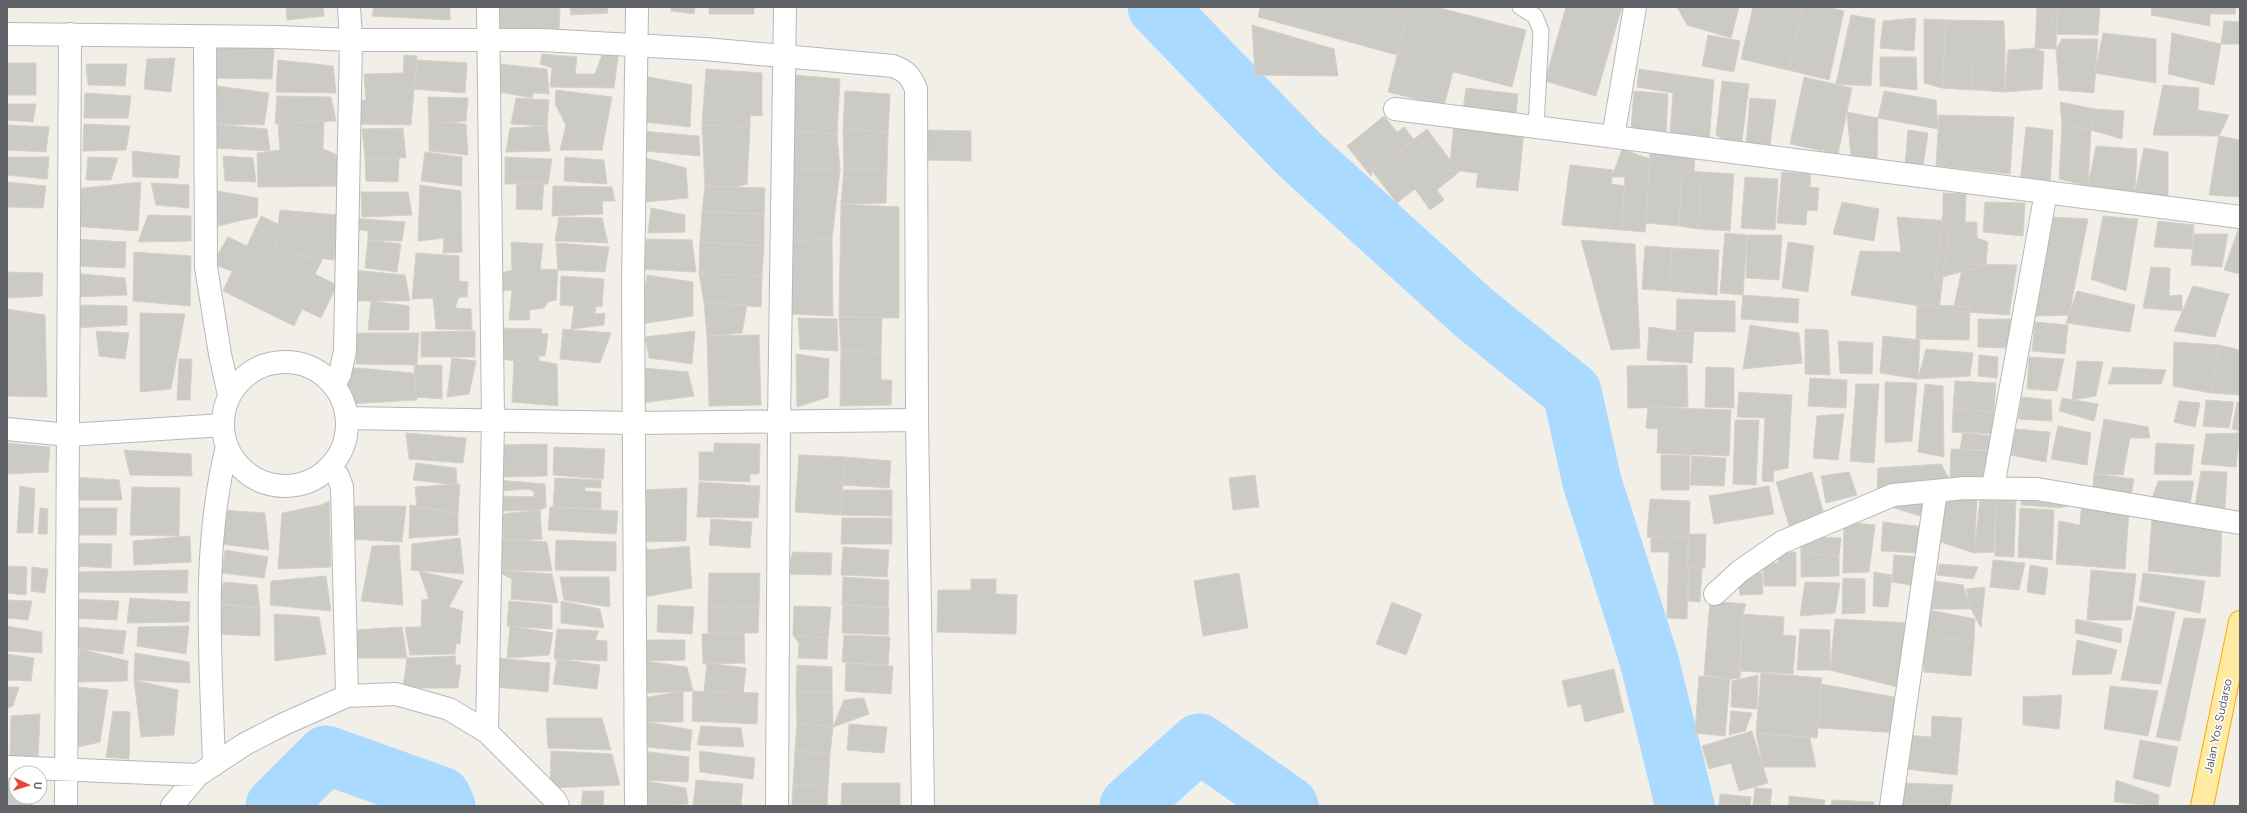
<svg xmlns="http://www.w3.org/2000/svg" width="2247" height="813" viewBox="0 0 2247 813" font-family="Figtree,sans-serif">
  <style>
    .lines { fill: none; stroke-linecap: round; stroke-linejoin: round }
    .river { stroke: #aadaff; stroke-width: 59 }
    .building { fill: #cccac5; stroke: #d6d1c6 }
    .service-casing { stroke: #b5b8bc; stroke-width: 17 }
    .minor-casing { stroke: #b5b8bc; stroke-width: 24 }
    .trunk-casing { stroke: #f9ab00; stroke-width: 24 }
    .service { stroke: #fff; stroke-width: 15 }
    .minor { stroke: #fff; stroke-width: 22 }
    .trunk { stroke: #feeaa1; stroke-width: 22 }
    .labels { text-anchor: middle; stroke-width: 3; stroke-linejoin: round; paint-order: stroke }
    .street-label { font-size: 12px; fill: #5f6368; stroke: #fff }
  </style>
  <rect width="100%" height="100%" fill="#f1efe8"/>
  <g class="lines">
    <path class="river" d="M1157 7 1300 155 1473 312 1572 392 1592 482 1649 660 1685 806
      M275 806 326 755 441 796 446 806
      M1129 806 1199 743 1289 806"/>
  </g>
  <path class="building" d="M286 7H323L324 16 287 20Z
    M374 7H450V20L372 16Z
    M495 7H560L559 29 494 28Z
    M570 7H607L608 13 571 15Z
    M671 7H695L694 14 671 11Z
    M709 7H754V14H709Z
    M1260 7H1409L1397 55 1258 17Z
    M1409 7H1436L1526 30 1512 87 1453 72 1444 106 1388 92Z
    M1566 7H1622L1596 96 1545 81Z
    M1677 7H1739L1731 38 1687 25Z
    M1753 7H1803L1788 70 1741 59Z
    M1803 7H1826L1844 11 1829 80 1788 70Z
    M2037 7H2057L2056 49 2035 48Z
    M2055 7H2100L2098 35 2050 34Z
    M2152 7H2236L2235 14H2210V26L2151 15Z
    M1851 15 1875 19 1871 86 1836 84Z
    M1916 18 1914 51 1880 48 1883 21Z
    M1924 19 1946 20 1942 88 1924 83Z
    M1946 20 2004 21 2005 92 1942 88Z
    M2224 21 2240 22V44H2221Z
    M1252 25 1334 49 1338 76 1255 75Z
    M2103 33 2156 39V83L2095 73Z
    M2172 33 2221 44 2214 85 2168 74Z
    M1708 35 1740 41 1734 72 1702 66Z
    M1974 35 2005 38V92L1972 89Z
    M2062 39H2098L2094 93 2059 90 2056 49Z
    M215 48H274L272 79 211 78Z
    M2035 48 2044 52 2042 89 2005 92 2008 50Z
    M619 50 614 88 550 87 552 68 540 64 542 54 577 57 575 74H595L602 55Z
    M404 55 417 56 411 125 354 124 360 101 366 100 364 74 403 73Z
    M1880 57H1916L1917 90 1880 86Z
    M175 58 171 92 144 89 147 59Z
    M278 60 333 66 336 93 276 92Z
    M417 60 467 63 465 93 414 89Z
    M7 63H36V95H7Z
    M86 64H127L125 86 88 85Z
    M500 64 547 69 549 94 533 93 532 98 500 92Z
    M706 69 762 73V116L750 115V126L702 125Z
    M1639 69 1714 80 1709 141 1670 135 1673 93 1637 87Z
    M794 75 840 79 837 134 794 131Z
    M644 76 692 85 690 127 643 122Z
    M1804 77 1852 88 1838 154 1790 144Z
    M1722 81 1749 84 1741 149 1716 135Z
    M210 85 269 93 264 125 207 124Z
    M2163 85 2199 88 2198 110 2229 115 2219 136 2153 135Z
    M1466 88 1518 94 1516 116 1463 110Z
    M556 90 612 97 602 150H560L566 125 555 104Z
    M845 91 890 94 888 132 843 129Z
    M1634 91 1668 94 1666 132 1631 130Z
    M1884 91 1936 100 1938 129 1878 118Z
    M85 93 131 96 128 118H84Z
    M277 96 331 97 336 121 275 124Z
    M428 97 468 98 466 121 429 125Z
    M516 98 549 100 547 126 511 124Z
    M1750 98 1776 100 1770 145 1746 144Z
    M2060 102 2095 109 2091 130 2062 125Z
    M7 104H36L33 122 7 120Z
    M2095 109 2124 111 2122 139 2091 130Z
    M1847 112 1878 118 1877 160 1851 157Z
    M1939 115 2014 117 2010 174 1936 166Z
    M1384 116 1397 132 1404 127 1415 141 1372 171 1371 176 1347 146Z
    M324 121 323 149 340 156 341 186 258 187 257 153 280 150 278 124Z
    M429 121 466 124 468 155 429 151Z
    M84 124 130 126 126 150 83 151Z
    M213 124 267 129 270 151 213 148Z
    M1454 124 1524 131 1518 191 1476 187 1478 173 1449 170Z
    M7 125 49 127 46 152 7 150Z
    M702 125 750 126 747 184 736 187 705 186Z
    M2062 125 2091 130 2088 186 2059 179Z
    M547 126 550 151 506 152 510 128Z
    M2026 127 2053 130 2050 187 2020 184Z
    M403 128 406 158H365L362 129Z
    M843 129 888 132 887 170 844 168Z
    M1427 129 1459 172 1437 190 1444 200 1430 210 1415 189 1397 203 1372 171Z
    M926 130 971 131V161L926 160Z
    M1908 130 1928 133 1923 167H1905Z
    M640 131 699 136 700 156 645 151Z
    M794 131 837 134 840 170 794 168Z
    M2219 136 2240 140V197L2209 195Z
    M2096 146 2137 149 2135 192 2088 186Z
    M2144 148 2168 152V203L2135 192Z
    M1622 149 1650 159 1645 232 1621 230 1625 177H1612Z
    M132 151 180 156 178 178 133 177Z
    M1650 151 1695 154 1694 172 1682 171 1679 226 1646 223Z
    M425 152 462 157V186L421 181Z
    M223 156 253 158 256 182 225 181Z
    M7 157H49L47 179 7 175Z
    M88 157 118 158 111 180H86Z
    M505 157 552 159 548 184H505Z
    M565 157 604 160 607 184 564 181Z
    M365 158H399L398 182 366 181Z
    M646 158 686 168 688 198 645 202Z
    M1570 165 1613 170 1611 184 1625 186 1621 230 1562 225Z
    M794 168 840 170 832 239 791 241Z
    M844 168 887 170 886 203 841 204Z
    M1682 171 1702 172 1698 229 1679 226Z
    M1702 172 1734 174 1730 231 1698 229Z
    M1782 172 1811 174 1810 187 1819 188 1817 211 1807 210 1806 225 1777 223Z
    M1745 177 1778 179 1775 230 1741 228Z
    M517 181H544L542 210 516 209Z
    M7 182 46 186 43 208 7 207Z
    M141 182 138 231 72 226 75 189Z
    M151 183 189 185V208L156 205Z
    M420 185 461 191 462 252 443 253 444 238 418 241Z
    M553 186 612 187 615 201H602L603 214 552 216Z
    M705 186 765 188 764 214 702 212Z
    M212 190 258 198 257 217 213 227Z
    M361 192H408L412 215 362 217Z
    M1943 193 1966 194 1965 222H1977V238L1988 242 1986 265 1935 279 1943 213Z
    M1842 202 1879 209 1874 241 1833 234Z
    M1985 202 2025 203 2023 236 1983 232Z
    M841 204 899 207V318L839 317Z
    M651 208 685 215V232L648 233Z
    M280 210 338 215 334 260 275 252Z
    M702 212 764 214V246L700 242Z
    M148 215 191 216V241L138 242Z
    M261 216 328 248 315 274 337 285 321 318 302 309 294 326 223 291 232 271 212 264 228 237 247 246Z
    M2103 216 2138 219 2126 291 2091 279Z
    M559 217 602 218 608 243 555 241Z
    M1897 217 1950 221 1939 309 1851 295 1860 251 1901 252Z
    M2053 217 2088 219 2069 315 2036 316Z
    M350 218 405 222 402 241 368 240V231L351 229Z
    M2158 221 2194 225 2192 249 2154 247Z
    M2238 230H2240V274L2224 270Z
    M1725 233 1747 235 1743 295 1720 293Z
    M2194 234H2228L2222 267 2191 265Z
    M1747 235H1782L1779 280 1746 278Z
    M75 239 126 242 125 268 73 266Z
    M647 239 692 240 696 272 638 269Z
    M832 239 833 316 791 314V241Z
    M368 240 401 244 397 272 365 268Z
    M1581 240 1635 244 1640 348 1611 350Z
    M511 242 543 244 540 269 558 270 556 300 548 302 544 308 529 310 530 320H509L512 290 494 291V275L512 270Z
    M700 242 764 246 762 276 699 274Z
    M1788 242 1814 246 1808 292 1782 288Z
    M556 243 609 247 605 272 558 270Z
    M1645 246 1672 248 1669 291 1642 289Z
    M1672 248 1719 250 1717 295 1669 291Z
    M134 252 191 256 190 306 133 301Z
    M416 253 459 256V281L468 282 467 297H459L455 308 471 309 472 330 436 329 433 298 412 299Z
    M1963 264 2017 265 2009 315 1953 311Z
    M2151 267 2170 268 2169 296 2182 295V311L2143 308Z
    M352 270 405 275 410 301H349Z
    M7 272 43 273 42 296 7 298Z
    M72 273 125 278 127 295 74 297Z
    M699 274 762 276 761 307 704 302Z
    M647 275 693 282V316L641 324Z
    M561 276 604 279 602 307 596 306 595 314 605 313 604 325 571 329 574 306 560 305Z
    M2193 286 2229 294 2215 337 2174 331Z
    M2077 291 2135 305 2130 332 2066 323Z
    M1743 295 1799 299 1798 323 1741 319Z
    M1677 299 1735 301V332L1676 331Z
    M371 301 409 306V330H368Z
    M704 302 747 305 742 333 707 336Z
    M78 305 127 306V325L75 328Z
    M1917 305 1970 306 1969 340 1916 339Z
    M7 309 45 315 47 397 7 396Z
    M140 313 185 314 171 389 140 392Z
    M839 317H882L881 353 841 350Z
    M798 318 837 319 838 351 800 349Z
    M1978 319H2014V348L1978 347Z
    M2035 322 2068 325 2065 354 2032 351Z
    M1750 325 1799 333 1802 363 1743 369Z
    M1649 327 1676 331 1694 330 1692 363 1647 360Z
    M497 328 542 329 541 333 548 334 545 356H538L540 361 557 364 558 406 512 402 514 361 498 358Z
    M563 329 611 333 600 363 560 359Z
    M1805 329 1828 330 1830 375 1805 374Z
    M96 331 129 333 125 359 99 356Z
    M475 331V357H421V332Z
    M695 331 692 364 649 358 645 337Z
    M357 333H419L417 365 356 364Z
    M759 335 761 405 709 406 707 336Z
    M1883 336 1920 340 1918 379 1880 373Z
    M1838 341 1873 343 1872 374 1840 373Z
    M2174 342 2219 345 2211 393 2173 386Z
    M2219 345 2240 350V395L2211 393Z
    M1926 349 1973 353 1970 376 1918 379Z
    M841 350 881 353V380H892L891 405 840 406Z
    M796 354 829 359 828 397 797 407Z
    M1979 355 1998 357 1997 378 1978 376Z
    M2029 357 2064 359 2057 391 2027 389Z
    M452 358 476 361 469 394 447 397Z
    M179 359H192L190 400H177Z
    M2077 361 2103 362 2096 396 2072 400Z
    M414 365H442V399L416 397Z
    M1687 365 1688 407 1628 408 1627 366Z
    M346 367 413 373 417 400 347 404Z
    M1706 367 1734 368V408L1705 407Z
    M2113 367 2166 370 2161 384H2108Z
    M644 368 688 372 694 396 643 403Z
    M1810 378 1847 380 1846 408 1808 406Z
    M1955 381 1996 383 1994 412 1953 409Z
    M1885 382 1917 383 1912 441 1885 443Z
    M1856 384H1879L1874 463 1850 461Z
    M1925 384 1943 386 1944 457 1918 452Z
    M1739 392 1792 395 1788 468 1774 471 1773 482 1762 481 1765 418 1737 417Z
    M2022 397 2051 400 2052 421 2018 419Z
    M2062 398 2098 404 2094 421 2059 411Z
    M2206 400 2234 402 2229 428 2203 426Z
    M2179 401 2200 403 2195 427 2174 422Z
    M2237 402H2240V431L2232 429Z
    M1648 407 1731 410 1729 456 1657 453 1658 429 1646 428Z
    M1953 409 1994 412 1993 434 1952 432Z
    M1844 414 1838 460 1813 458 1817 416Z
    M2104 419 2148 427 2150 438H2130L2123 475 2094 474Z
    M1735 420H1759L1756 485 1733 484Z
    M2058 426 2091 433 2087 465 2051 459Z
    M2016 429 2050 432 2046 462 2010 455Z
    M406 433 466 438 463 463 409 459Z
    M1963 433 1991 436 1990 450 1960 449Z
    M2240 433 2236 467 2201 464 2206 434Z
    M7 443 50 447 48 472 7 474Z
    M714 443 760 444 759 474H750V482L699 480V452H714Z
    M2156 443 2194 445 2191 475 2154 474Z
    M547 444V476L502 477 501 445Z
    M554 447 605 449 603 479 553 475Z
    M1951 449 1988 451 1986 484H1950Z
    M124 450 191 454 192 476 130 475Z
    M799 455 845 457 841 515 795 512Z
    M1661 455H1690L1689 490H1661Z
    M1692 456 1726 458 1724 486 1690 485Z
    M845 457 891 461 889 488 843 485Z
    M416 463 456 468 457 485 413 480Z
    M1941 464 1950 480 1877 495 1878 468Z
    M2201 471 2227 472 2225 510 2195 506Z
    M1812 472 1825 518 1790 529 1776 482Z
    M1849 472 1857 495 1826 503 1821 476Z
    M2094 474 2134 479 2131 497 2092 498Z
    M1255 475 1259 507 1233 510 1229 478Z
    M73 477 119 480 122 500H72Z
    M555 478 601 480V488L585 487V491L601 492V509L553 507Z
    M498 480 545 484 546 507 540 510 501 511 498 496 534 497V491L527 489 502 491Z
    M2158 481H2194L2190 504 2152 499Z
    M699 482 760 486 758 518 697 517Z
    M460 484 458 513 417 508 415 487Z
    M20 486 35 489 33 533H17Z
    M1769 486 1774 514 1714 524 1709 496Z
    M132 487 180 488 179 536 130 535Z
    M687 488 686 541 642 542 643 490Z
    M842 490H892V516L841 515Z
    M1981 492H1996L1994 552 1974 553Z
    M2022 494 2058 496 2068 506 2059 508 2021 505Z
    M1927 495 1920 516 1891 507Z
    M1944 495 1977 499 1974 553 1941 542Z
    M1996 497H2016L2014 557 1995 556Z
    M1650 499 1690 501 1689 538 1647 537Z
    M329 501 331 567 278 569 282 513 321 505Z
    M2082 501 2129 510 2125 569 2056 564 2059 521 2080 525Z
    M410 505 458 513V535L409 538Z
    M351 506H406L402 542 350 539Z
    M550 507 618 511 616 534 548 530Z
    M40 508 48 509 47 534H38Z
    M75 508H117L116 535H74Z
    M2020 508 2054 510 2052 560 2018 557Z
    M221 510 265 513 269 550 221 544Z
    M540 510 542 539 504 542 502 514Z
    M2152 516 2222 526 2220 577 2148 571Z
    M842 518H892V544H841Z
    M711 519 752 522 750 548 709 545Z
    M1844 522 1875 525 1869 572 1843 573Z
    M1883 522 1924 527 1921 553 1881 551Z
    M1688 534H1706L1705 568H1687Z
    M190 536 191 562 134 565 133 541Z
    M1651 537 1689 538 1687 619 1667 618 1669 552H1651Z
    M1800 537 1841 538 1839 556 1801 553Z
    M460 538 464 574 411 570 412 544Z
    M496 538 547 542 552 571 494 570Z
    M556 540 616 542V571L555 570Z
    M642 542 649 550 689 546 692 588 644 597Z
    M73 543 112 544 111 568 72 566Z
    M399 545 403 605 361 601 372 546Z
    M843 547 889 550 887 577 841 575Z
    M225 550 268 557 264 578 222 573Z
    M793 552 832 553 831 575 786 574Z
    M1778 552H1796V586H1764L1763 563H1778Z
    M1801 553 1839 556V576L1801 577Z
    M1894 555 1919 557 1916 586 1892 582Z
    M1993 560 2025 563 2019 590 1990 587Z
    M1939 564 1978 567 1973 579 1937 575Z
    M2030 565 2048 568 2045 595 2027 592Z
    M7 566 27 567 26 595 7 593Z
    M32 567 48 569 45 593 31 591Z
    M1689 567 1702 568 1700 602 1688 601Z
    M188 570 187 593 73 592 75 572Z
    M494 570 552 574 558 603 511 599 512 579Z
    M2091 570 2136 574 2131 620H2087Z
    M419 571 463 581 449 607 463 611 460 644 456 643 455 654 410 655 405 627H421L422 600 429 599Z
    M1762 572 1763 594 1740 595 1738 574Z
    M1874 572 1892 575 1888 607 1873 606Z
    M709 573H760L759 607 708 606Z
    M1239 573 1248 628 1203 636 1194 581Z
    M2143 573 2205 581 2200 613 2139 601Z
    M326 576 331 611 270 605 271 581Z
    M560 577H609L610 607 564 600Z
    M843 577 889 580 888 607 842 605Z
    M1843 578 1865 579V613L1842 614Z
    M971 579H996V594L1017 595 1016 634 937 632 938 590H971Z
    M1928 580 1963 585 1971 609H1925Z
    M224 582 257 585 260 608 215 604Z
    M1805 582 1840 583 1835 613 1800 616Z
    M1985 587 1981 628 1971 609 1966 589Z
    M130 598 190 602 189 622 127 623Z
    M74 599 119 601 117 620 68 618Z
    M7 600 32 601 28 620 7 618Z
    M509 601 552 605V629L507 626Z
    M561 601 600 609 604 628 561 623Z
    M1710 601 1746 604 1743 614 1740 678 1730 679 1704 675Z
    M1392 602 1422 614 1406 655 1376 644Z
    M223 604 260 608V636L215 634Z
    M658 605 694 607 692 634 657 632Z
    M843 605 889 608 888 635 842 633Z
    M708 606 759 607 758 633H708Z
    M794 606 831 607 828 638 793 635Z
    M2137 606 2175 612 2161 684 2121 680Z
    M1925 609 1975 619 1974 641 1923 636Z
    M274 614 319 617 326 654 275 661Z
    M1743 614 1784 617 1783 635 1796 636 1793 674 1739 671Z
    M2184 618 2206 619 2180 741 2156 737Z
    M1835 619 1911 623 1901 688 1830 670Z
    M2076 619 2122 629 2121 643 2075 633Z
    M7 626 42 632V653L7 651Z
    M189 626 186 654 137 646 138 627Z
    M510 626 553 633 549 655 507 658Z
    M77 627 126 631 123 654 74 648Z
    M402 627 407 658H354L356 630Z
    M557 629 599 631 595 640 607 641V661L554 659Z
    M1800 629 1830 630V670H1797Z
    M744 633 745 663 703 664 702 634Z
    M793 635 828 638 827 659 798 658 799 643Z
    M844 635 890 637 888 665 842 662Z
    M1923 636 1974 641 1971 676 1924 672Z
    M645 640H685V660L645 661Z
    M2077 640 2117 650 2111 674 2072 675Z
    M80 649 128 661 127 681 77 682Z
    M135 653 189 662 190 683 134 680Z
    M7 654 34 658 31 681 7 680Z
    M456 656 455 665H461L458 688H403L407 658Z
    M497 658 550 663 548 692 495 687Z
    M557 659 600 665 597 689 553 684Z
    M645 661 687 667 693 691 644 693 647 688Z
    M707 663 746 668 743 695 704 691Z
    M846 663 893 666 891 694 845 691Z
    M797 665 832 667V692H796Z
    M1614 669 1624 712 1585 722 1581 704 1568 707 1562 681Z
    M1761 673 1822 678 1817 738 1756 733Z
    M1758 675 1757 709 1731 707 1732 681Z
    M1699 676 1730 679 1725 736 1695 733Z
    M134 680 178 690 174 735 141 737Z
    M1821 684 1900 698 1901 733 1818 728Z
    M2110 686 2158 691 2148 736 2104 729Z
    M7 687H19L13 706 7 708Z
    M78 687 108 690 100 742 69 749Z
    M683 691V722H641L643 698Z
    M693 691 758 693 757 724 692 721Z
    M796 692H832L833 727 797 723Z
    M2062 695 2059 729 2023 725V697Z
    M864 698 869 714 833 727 844 700Z
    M113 711 130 712 129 759 106 757Z
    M1731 711 1752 713 1745 731 1729 735Z
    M40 714 38 759 10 758 11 716Z
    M1932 716 1962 718 1957 775 1905 769 1907 735 1931 737Z
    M546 718H602L611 750 548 748Z
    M647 722 692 730 690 751 645 747Z
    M797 723 833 727 830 754 795 751Z
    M849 724 887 727 884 753 847 750Z
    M701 726 741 728 744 747 697 745Z
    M1752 731 1768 783 1739 791 1731 763 1709 769 1702 746Z
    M1756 733 1810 738 1816 767H1763Z
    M2140 740 2178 747 2170 787 2133 778Z
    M551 751 612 754 620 785 550 788Z
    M641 751 689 757 688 782 640 780Z
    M699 751 755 758 753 779 700 772Z
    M795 751 830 754 828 787 793 785Z
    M640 780 686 788 688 804 641 806Z
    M696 780 743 784 741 806H693Z
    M2116 780 2159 795 2158 806 2114 802Z
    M7 781 16 783V797H32V805L7 806Z
    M842 783H900V806H841Z
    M1902 783 1953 785 1950 806H1900Z
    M793 785 828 787 827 806H792Z
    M1755 788 1772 789 1770 806H1753Z
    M583 791H604L603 806H581Z
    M1720 794 1751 797 1750 806H1719Z
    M1789 796 1825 800 1824 806H1789Z
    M1832 800 1874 802V806H1831Z"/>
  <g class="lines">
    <g class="service-casing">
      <path id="service" d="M1520 7 1535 16 1541 31 1536 127"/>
    </g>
    <g class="minor-casing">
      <path id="minor" d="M7 34 279 37 351 40H542L705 49 893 66C906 71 911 76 916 89L917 420
        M205 37 206 267 220 354 229 395
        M1395 109 2240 217
        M1613 137 1635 7
        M223 424a62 62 0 1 1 124 0a62 62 0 1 1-124 0Z
        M334 385 340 374 345 351 351 40 349 7
        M347 418 634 423 917 420 923 806
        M7 429 68 435 223 425
        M330 467 338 476 342 487 347 696
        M1993 487 2046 192
        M1715 594 1740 571 1782 542 1893 495 1965 488 2037 489 2240 523
        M487 732 493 420 488 7
        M214 765C211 660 201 550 227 447
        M7 767 198 775
        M66 806 70 34
        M172 806 198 775 245 744 284 724 347 696 396 694 449 709 487 732 555 800 558 806
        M636 806 633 284 637 7
        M777 806 779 421 785 7
        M1891 806 1936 491"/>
    </g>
    <g class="trunk-casing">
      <path id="trunk" d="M2202 806 2240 622"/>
    </g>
    <use href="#service" class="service"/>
    <use href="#minor" class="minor"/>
    <use href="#trunk" class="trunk"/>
  </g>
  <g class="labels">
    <g class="street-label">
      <text transform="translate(2218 726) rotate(-78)" y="4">Jalan Yos Sudarso</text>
    </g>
  </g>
  <rect width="2247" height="813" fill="none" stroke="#5f6368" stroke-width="16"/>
  <g transform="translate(28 785) rotate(94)"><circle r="19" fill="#ffffff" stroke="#bfc1c3"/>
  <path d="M0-3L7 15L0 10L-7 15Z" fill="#ea4335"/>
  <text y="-6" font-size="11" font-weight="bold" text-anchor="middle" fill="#5f6368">U</text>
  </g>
</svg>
